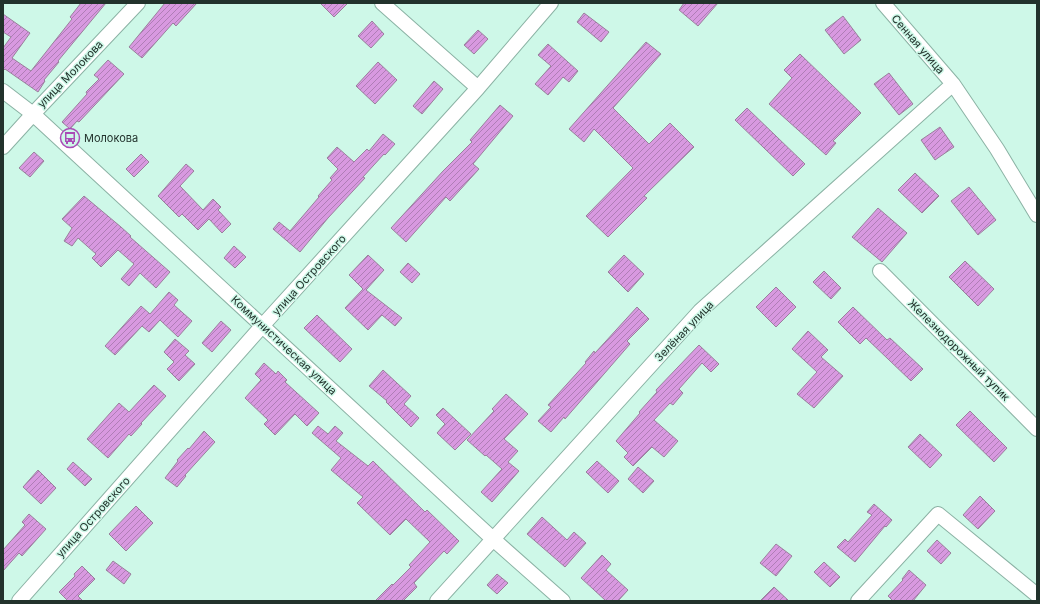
<svg xmlns="http://www.w3.org/2000/svg" width="1040" height="604" viewBox="0 0 1040 604" font-family="Inter,sans-serif">
  <style>
    .building { fill: url(#building-hatch); stroke: #99819c }
    .lines { fill: none; stroke-linecap: round; stroke-linejoin: round }
    .minor-casing { stroke: #8bb2a4; stroke-width: 16 }
    .minor { stroke: #fff; stroke-width: 14 }
    .labels { text-anchor: middle; stroke-width: 3; stroke-linejoin: round; paint-order: stroke }
    .street-label { font-size: 11px; fill: #22322c; stroke: #cef8e8 }
    .poi-label { font-size: 11px; fill: #22322c; stroke: #cef8e8; text-anchor: start }
  </style>
  <defs>
    <pattern id="building-hatch" width="6" height="6" patternUnits="userSpaceOnUse"><rect width="6" height="6" fill="#d899e0"/><path d="M-1 1l2-2M0 6l6-6M5 7l2-2" fill="none" stroke="#af7db6"/></pattern>
  </defs>
  <rect width="100%" height="100%" fill="#cef8e8"/>
  <path class="building" d="M81 3H106L58 61 59 62 44 80 45 81 38 92 5 69 3 71V48L11 37 3 32V14L30 33 12 58 31 71 72 19 70 17Z
    M165 3H197L176 26 173 23 142 58 129 47Z
    M320 3H348L334 17Z
    M684 3H718L698 26 679 10Z
    M584 13 609 32 601 42 577 22Z
    M843 16 861 40 844 54 825 30Z
    M372 21 384 34 371 48 358 36Z
    M478 30 488 39 474 54 464 45Z
    M646 42 661 54 613 108 649 144 670 123 694 147 644 196 647 198 608 237 586 216 633 168 594 129 584 142 569 129Z
    M548 44 578 71 569 82 563 77 548 95 535 84 551 66 538 55Z
    M800 54 861 113 833 141 836 143 826 155 769 104 792 78 784 70Z
    M108 60 124 74 79 122 77 121 70 129 62 122 87 94 86 92 99 79 94 75Z
    M378 62 397 80 375 104 356 86Z
    M889 73 913 104 899 115 874 84Z
    M434 81 443 89 422 114 413 106Z
    M500 105 513 116 473 164 479 169 450 201 446 197 406 242 391 228 443 171 472 142 470 140Z
    M747 108 805 164 793 176 735 120Z
    M940 127 954 147 935 160 921 140Z
    M383 134 395 144 385 155 384 154 363 177 365 178 328 218 300 252 273 229 279 222 290 231 319 197 318 196 332 180 330 178 338 169 327 158 337 147 354 162 367 149 369 151Z
    M34 152 44 161 30 177 19 168Z
    M141 154 149 162 134 177 126 169Z
    M186 164 194 171 180 186 203 210 213 199 221 207 218 210 231 224 222 233 209 219 198 230 182 214 179 217 158 196Z
    M915 173 939 196 922 213 898 190Z
    M969 187 996 220 978 235 951 201Z
    M84 196 121 227 131 236 130 237 170 272 156 288 140 273 129 286 121 279 134 264 118 250 101 267 92 258 96 254 78 238 72 246 64 241 72 228 62 219Z
    M878 208 907 233 882 262 852 237Z
    M234 246 246 257 235 268 224 258Z
    M368 255 384 270 366 290 402 318 395 326 382 315 368 330 345 308 363 289 349 275Z
    M624 255 644 274 628 292 608 272Z
    M965 261 994 289 978 306 949 277Z
    M408 263 420 274 412 283 400 272Z
    M824 271 841 288 831 299 813 282Z
    M776 287 796 307 776 327 756 307Z
    M169 292 178 300 174 305 192 321 178 337 160 320 149 332 142 326 115 355 105 346 141 306 150 314Z
    M637 307 649 319 627 341 630 344 565 419 564 417 551 432 538 421 551 407 548 405 586 363 585 362 594 351 595 353Z
    M853 307 887 340 890 338 923 369 911 381 866 338 860 344 838 322Z
    M317 315 352 349 340 362 304 328Z
    M221 321 231 330 212 352 202 343Z
    M808 331 828 350 821 357 843 376 814 408 797 394 817 372 792 349Z
    M175 339 189 351 185 355 195 364 179 381 167 369 174 362 164 352Z
    M699 345 719 364 711 372 702 363 679 389 683 393 673 405 670 403 654 420 678 441 664 457 652 447 633 466 624 457 628 453 616 441 640 413 639 412 657 392 656 390Z
    M264 363 276 374 278 371 287 380 285 382 319 413 307 426 295 414 275 435 264 424 268 420 245 398 261 380 255 374Z
    M383 370 411 396 404 404 419 418 411 427 386 402 387 401 369 386Z
    M154 385 166 396 141 423 142 424 131 436 129 434 108 458 87 439 119 403 129 412Z
    M506 394 528 414 504 439 518 451 508 462 519 471 492 502 481 492 502 469 486 455 485 456 467 440 494 411 492 409Z
    M443 408 471 434 455 450 437 433 445 424 436 415Z
    M970 411 1007 448 994 462 956 425Z
    M318 426 328 434 335 426 343 433 336 441 368 466 373 461 425 512 427 510 459 541 447 554 444 551 414 583 417 587 403 601H375L392 584 393 585 411 567 409 565 430 542 406 519 390 535 357 503 363 497 331 470 341 458 312 433Z
    M204 431 215 442 185 475 186 476 177 487 165 478 178 461 177 460 188 448 189 449Z
    M920 434 942 455 930 468 908 447Z
    M597 461 619 481 608 493 586 472Z
    M73 462 92 479 85 486 67 469Z
    M638 467 654 481 643 493 628 479Z
    M38 470 56 488 41 504 23 487Z
    M980 496 995 511 978 529 963 515Z
    M874 504 892 520 886 527 885 526 855 562 837 547 845 539 848 542 872 515 867 512Z
    M136 506 153 523 126 551 109 534Z
    M29 514 46 529 22 556 19 553 3 571V550L25 525 22 522Z
    M542 517 567 540 574 532 586 543 565 567 527 534Z
    M937 540 951 553 941 564 927 551Z
    M776 544 792 556 776 576 760 563Z
    M602 555 611 564 606 570 628 590 618 601H606L581 578Z
    M113 561 131 574 124 584 106 570Z
    M824 562 840 577 830 587 814 572Z
    M82 566 95 579 78 596 83 601H68L59 592 75 576 74 574Z
    M909 570 926 585 913 601H893L888 596 903 580 902 579Z
    M497 574 508 583 497 594 487 585Z
    M774 587 789 601H760Z"/>
  <g class="lines">
    <g class="minor-casing">
      <path id="minor" d="M382 3 478 88
        M883 3 953 84 997 149 1037 215
        M3 91 33 114 493 539 563 601
        M3 147 33 114 138 3
        M880 271 1037 429
        M19 601 263 325 478 88 551 3
        M437 601 700 311 953 84
        M858 601 938 514 1037 595"/>
    </g>
    <use href="#minor" class="minor"/>
  </g>
  <defs>
    <g id="bus-ring" transform="scale(1)"><circle r="9.5" fill="#cef8e8" stroke="#a94cb6" stroke-width="1.5"/><path d="M-5-6H5V4H4V6H2V4H-2V6H-4V4H-5ZM-3.5-4V0h7V-4ZM-3.5 1.2v1.5H-2V1.2ZM2 1.2v1.5H3.5V1.2Z" fill="#a94cb6"/></g>
  </defs>
  <g fill-rule="evenodd">
    <use href="#bus-ring" x="70" y="138"/>
  </g>
  <g class="labels">
    <g class="street-label">
      <text transform="translate(918 44) rotate(49)" y="4">Сенная улица</text>
      <text transform="translate(70 74) rotate(-46)" y="4">улица Молокова</text>
      <text transform="translate(309 275) rotate(-48)" y="4">улица Островского</text>
      <text transform="translate(684 331) rotate(-46)" y="4">Зелёная улица</text>
      <text transform="translate(284 345) rotate(43)" y="4">Коммунистическая улица</text>
      <text transform="translate(959 350) rotate(45)" y="4">Железнодорожный тупик</text>
      <text transform="translate(93 517) rotate(-48)" y="4">улица Островского</text>
    </g>
    <g class="poi-label">
      <text x="84" y="142">Молокова</text>
    </g>
  </g>
  <rect width="1040" height="604" fill="none" stroke="#22322c" stroke-width="8"/>
</svg>
